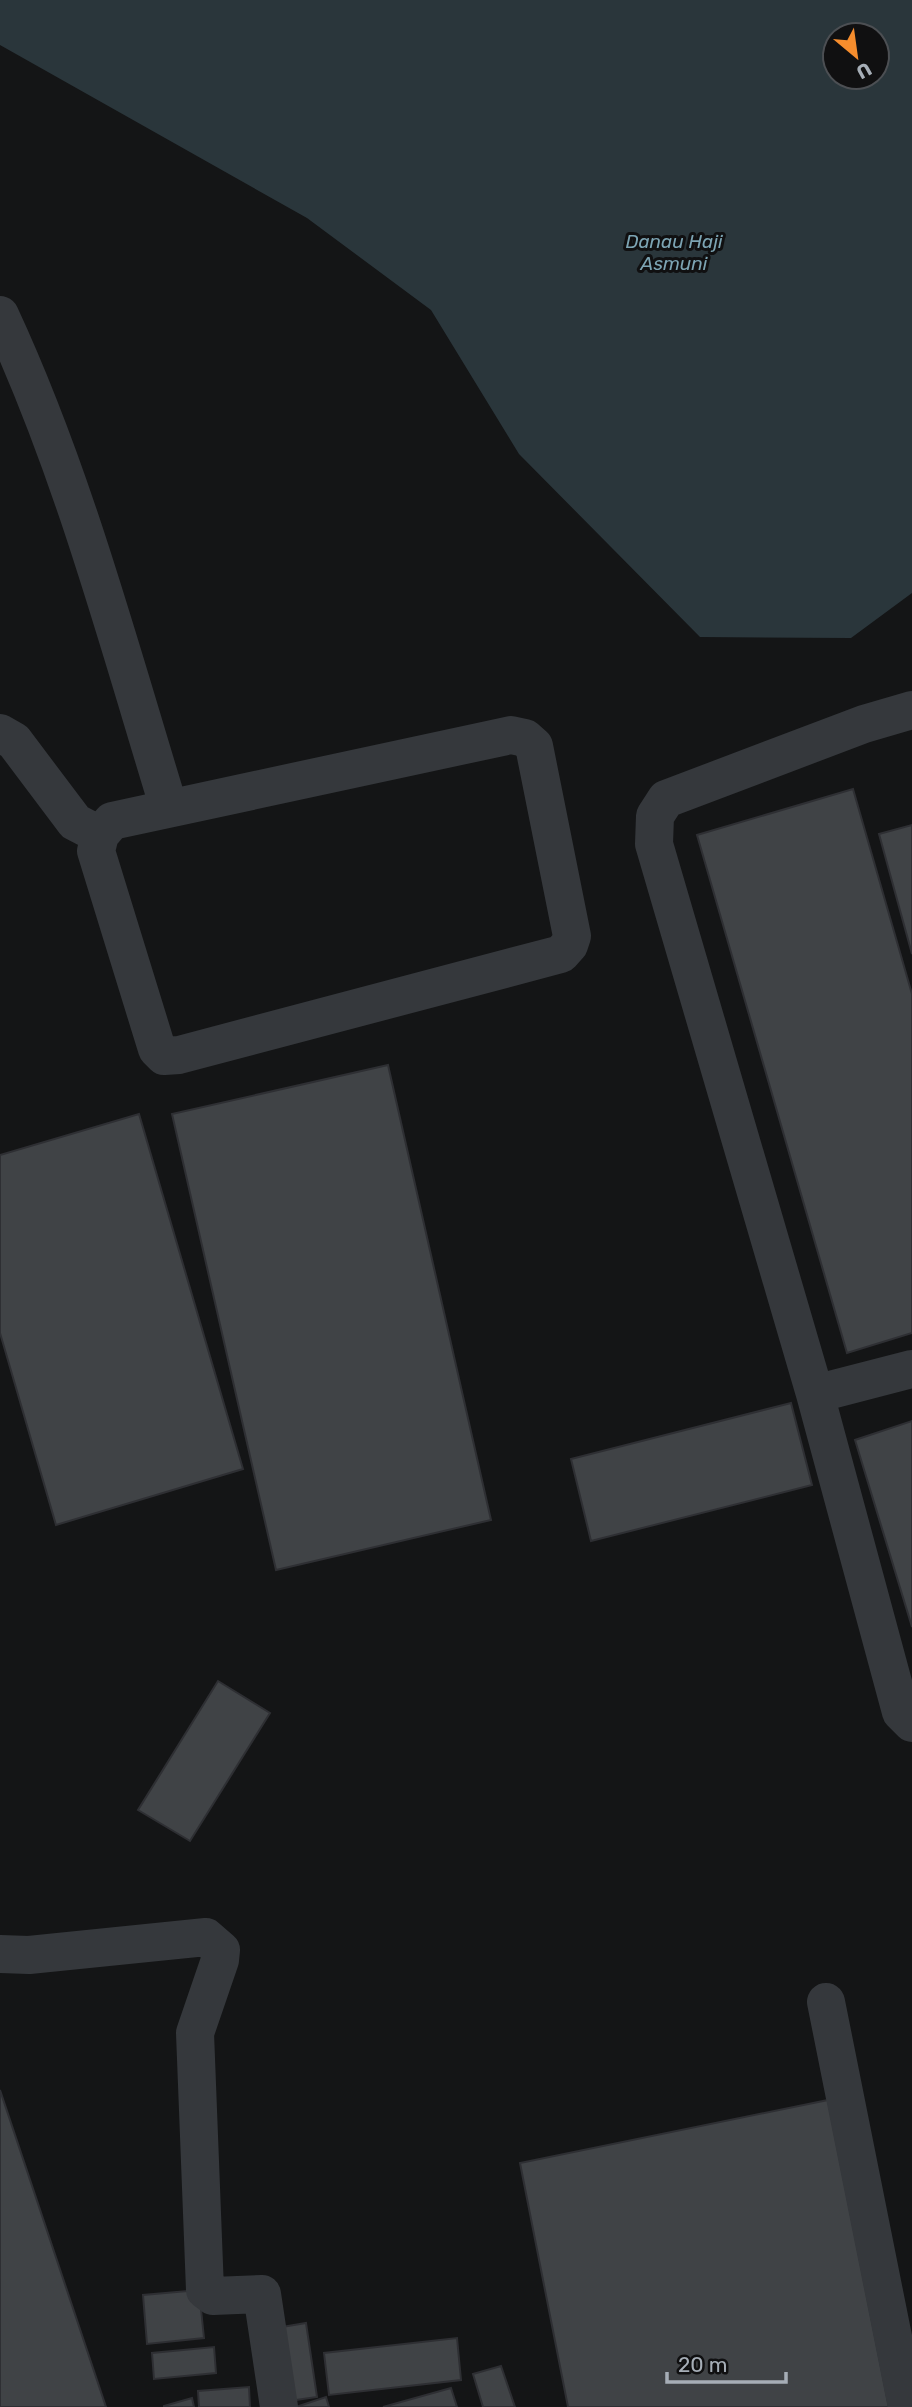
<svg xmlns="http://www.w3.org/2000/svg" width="912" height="2407" viewBox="0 0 912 2407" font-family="Rubik,sans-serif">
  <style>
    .water { fill: #2a363b; fill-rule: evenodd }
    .building { fill: #404346; stroke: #2e2f33; stroke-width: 2 }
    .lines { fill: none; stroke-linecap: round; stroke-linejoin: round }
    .minor { stroke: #35383c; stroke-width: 38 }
    .labels { text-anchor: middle; stroke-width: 6; stroke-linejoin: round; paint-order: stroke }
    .water-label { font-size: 19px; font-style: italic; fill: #7ca4b3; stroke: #101011 }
  </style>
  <rect width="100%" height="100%" fill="#141516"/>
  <path class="water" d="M0 0H912V593L851 638 700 637 519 454 431 310 307 218 0 45ZM835 35H877V77H835Z"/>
  <path class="building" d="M853 789 912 994V1333L847 1353 697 835Z
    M912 825V954L879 834Z
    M388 1065 491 1520 276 1570 172 1114Z
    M139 1114 243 1469 56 1525 0 1333V1155Z
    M791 1403 812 1485 591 1541 571 1459Z
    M912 1421V1627L855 1440Z
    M218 1681 270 1713 190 1841 138 1810Z
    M0 2090 106 2407H0Z
    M828 2100 889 2407H568L520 2163Z
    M199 2290 204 2338 147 2344 143 2295Z
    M306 2323 317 2397 282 2402 270 2329Z
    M457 2338 461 2380 329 2395 324 2353Z
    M214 2347 216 2373 154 2379 152 2353Z
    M501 2366 515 2407H483L473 2374Z
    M249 2387 250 2407H199L198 2391Z
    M451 2388 457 2407H383Z
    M326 2397 329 2407H296Z
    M192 2398 194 2407H164V2406Z"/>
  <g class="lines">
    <path class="minor" d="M0 315C73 472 118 642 169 808
      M912 710 864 724 666 799 655 816 654 844 815 1394 901 1712 912 1723
      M0 733 14 741 75 822 100 835
      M511 735 525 738 534 746 572 936 569 945 561 954 179 1055 164 1056 157 1049 96 851 100 835 112 821Z
      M815 1394 912 1369
      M0 1954 29 1955 206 1937 221 1950 220 1960 195 2033 205 2290 213 2296 262 2294 279 2407
      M826 2002 907 2407"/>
  </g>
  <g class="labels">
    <g class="water-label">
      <text x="674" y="248">Danau Haji<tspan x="674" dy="22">Asmuni</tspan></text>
    </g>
  </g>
  <g transform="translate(856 56) rotate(151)"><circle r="33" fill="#101011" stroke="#4c4f53" stroke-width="2"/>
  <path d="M0-5L12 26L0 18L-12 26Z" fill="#f68d2d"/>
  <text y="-10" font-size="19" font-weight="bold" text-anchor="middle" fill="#a6aeb7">U</text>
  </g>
  <path d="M667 2372v10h119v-10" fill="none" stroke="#a6aeb7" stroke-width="3.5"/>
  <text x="678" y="2372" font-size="21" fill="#a6aeb7" stroke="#101011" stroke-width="5" paint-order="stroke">20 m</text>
</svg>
